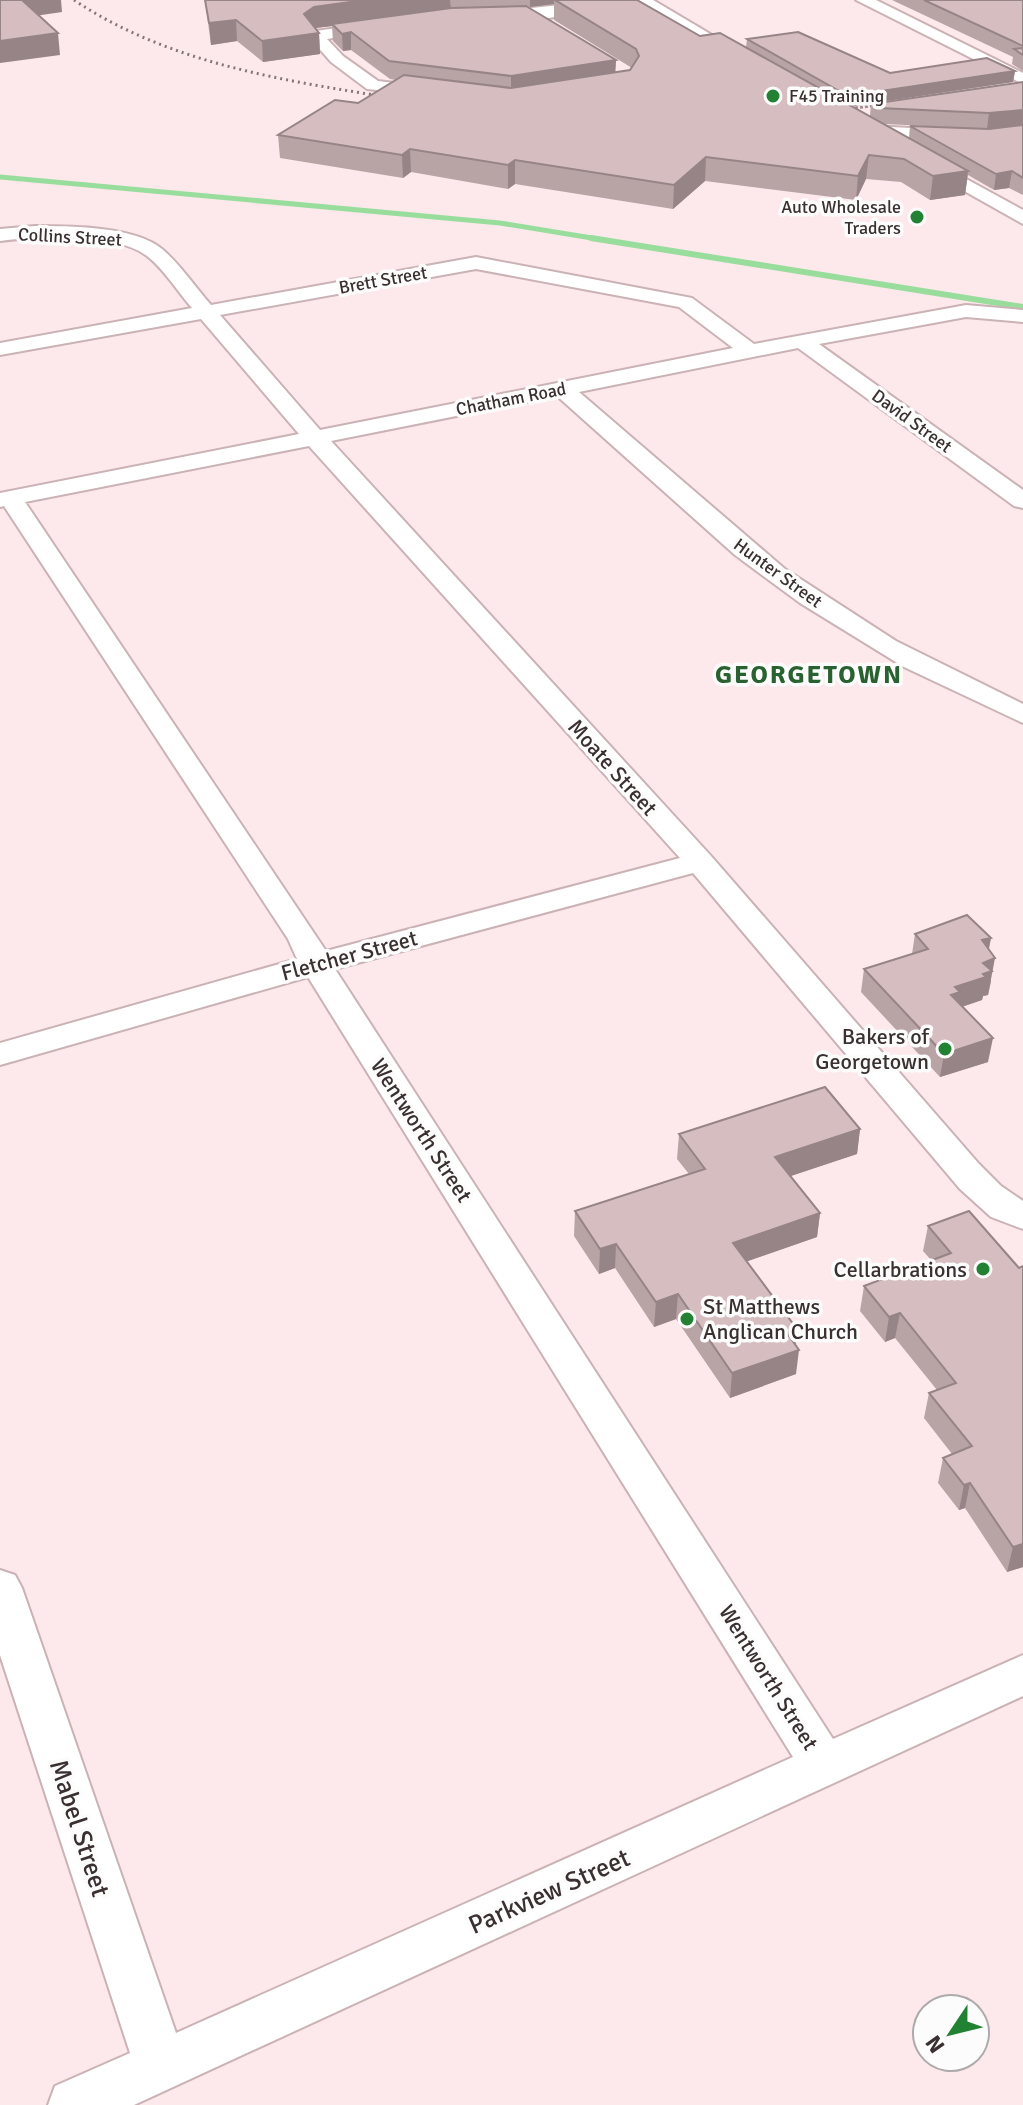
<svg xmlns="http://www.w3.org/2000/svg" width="1023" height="2105" viewBox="0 0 1023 2105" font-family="Signika,sans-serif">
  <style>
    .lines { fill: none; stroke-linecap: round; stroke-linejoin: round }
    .stream-far1 { stroke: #99dd9d; stroke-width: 5 }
    .stream { stroke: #99dd9d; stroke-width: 6 }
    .minor-casing { stroke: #cab2b5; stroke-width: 4 }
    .path { stroke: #9e8f91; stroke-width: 3; stroke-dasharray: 3 2; stroke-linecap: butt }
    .minor { fill: #fff; fill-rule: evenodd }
    .rail { stroke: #847677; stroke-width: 3; stroke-dasharray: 2 4; stroke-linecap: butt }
    .wall { fill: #b8a3a5; fill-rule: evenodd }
    .shaded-wall { fill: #968486 }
    .building { fill: #d6bdc0; stroke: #968486; stroke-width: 2 }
    .poi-dot { fill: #228133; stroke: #fcfcfc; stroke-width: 3 }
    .labels { text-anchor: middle; stroke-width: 7; stroke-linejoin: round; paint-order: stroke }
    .far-poi-label { font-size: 18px; fill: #3a3031; stroke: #fcfcfc; text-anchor: start }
    .far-street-label { font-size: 18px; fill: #3a3031; stroke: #fcfcfc }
    .street-label { font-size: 22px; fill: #3a3031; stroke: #fcfcfc }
    .poi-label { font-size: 22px; fill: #3a3031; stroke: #fcfcfc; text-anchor: end }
    .far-district-label { font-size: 26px; font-weight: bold; letter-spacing: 2px; fill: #296230; stroke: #fcfcfc }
    .near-street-label { font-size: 26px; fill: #3a3031; stroke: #fcfcfc }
  </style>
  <rect width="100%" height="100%" fill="#fde9eb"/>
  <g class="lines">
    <path class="stream-far1" d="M0 177 500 223 604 240"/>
    <path class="stream" d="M591 238 1023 307"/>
    <g class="minor-casing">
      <path id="minor" d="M607 0H653L749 57 741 62 735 60C719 51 652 7 639 5 607 0 508 36 486 17L494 12Z
        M856 0H876L1023 73V84Z
        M377 22 382 24V30L327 39 343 56 378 81 435 88 437 92 435 96 367 89 331 62 308 36 316 31Z
        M872 126 987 132 1023 127V137L987 142 866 135 863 131Z
        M926 157 1023 210V224L920 166 917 162 920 158Z
        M35 226C69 226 135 226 162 249 180 264 195 287 211 305L476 257 692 298 754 344 966 305 1023 310V322L966 317 819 344 1023 490V508L1014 506 798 348 579 392 785 569 896 641 1023 704V723L904 667 800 603 735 555 557 396 331 441 711 856 979 1164 1001 1186 1023 1201V1229L991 1217 960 1189 693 873 335 969 833 1739 1023 1655V1696L134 2105H48L55 2086 130 2053 0 1655V1570L15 1575 22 1588 176 2033 793 1757 308 977 0 1065V1043L297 959 288 939 4 506 0 507V493L299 434 201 319 0 355V343L192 308C178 292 164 269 147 256 116 232 37 236 0 241V229ZM476 269 679 307 733 348 320 430 220 315ZM309 446 680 858 326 951 25 502Z"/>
    </g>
    <path class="path" d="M855 108 877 105"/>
    <use href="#minor" class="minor"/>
    <path class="rail" d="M74 0C168 63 284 81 394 98"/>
  </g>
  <path class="wall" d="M205 0H637L700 36 746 47 747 39 890 73 1015 71 1013 82 852 106 870 116 871 104 1023 82V195L1009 188 994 190 968 175 965 195 930 200 901 182 866 179 856 200 705 181 673 209 515 184 508 189 411 172 403 178 280 158 278 135 358 103 396 80 390 79 351 50 343 51 333 41 332 26 315 28 319 33 320 54 263 62 237 41 211 45ZM554 4V20L632 68 630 70 615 72 616 60 528 7ZM885 124 987 129 910 126 909 138Z
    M892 0H1023V71L1012 64 1013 57Z
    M915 934 991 938 989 949 991 982 988 995 983 996 982 1000 962 1007 988 1062 940 1077 861 992 864 969 912 954Z
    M860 1129 857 1154 790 1176 820 1213 817 1237 747 1261 797 1329 796 1345V1374L730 1398 676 1319 654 1327 615 1268 599 1274 574 1236 575 1211 689 1174 677 1159 679 1134Z
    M928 1226 1019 1268 1023 1266V1567L1007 1572 965 1508 959 1510 938 1483 943 1458 952 1454 924 1418 929 1393 937 1390 895 1338 885 1342 860 1311 864 1286 931 1260 923 1251Z"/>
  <path class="shaded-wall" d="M19 0H61L62 12 21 18Z
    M365 0H450L451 9 332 24V26L316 28 319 33 320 54 263 62 262 41 314 7Z
    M530 0H554V4L530 7Z
    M236 20 237 41 211 45 209 23Z
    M351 32V50L343 51 342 34Z
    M58 33 60 55 0 63V41Z
    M616 60 615 78 511 94V76Z
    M1015 71 1013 82 847 107 848 96Z
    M1023 110V125L987 129 989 113Z
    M410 149 411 172 403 178 402 155Z
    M869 155 866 179 856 200 858 176Z
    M706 157 705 181 673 209 674 185Z
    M515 160V184L508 189V165Z
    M968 171 965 195 930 200 933 176Z
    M1012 171 1009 188 994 190 996 174Z
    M991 938 986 961 982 940Z
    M995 958 988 995 983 996 982 1000 958 1008 951 995 955 987 983 963Z
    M993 1038 988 1062 940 1077 944 1054Z
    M860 1129 857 1154 773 1182 775 1157Z
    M820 1213 817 1237 731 1267 733 1243Z
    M616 1244 615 1268 599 1274 600 1249Z
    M678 1294 676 1319 654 1327 656 1302Z
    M900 1313 895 1338 885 1342 889 1317Z
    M797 1329 795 1351 799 1350 796 1374 730 1398 732 1373 787 1333Z
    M970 1483 965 1508 959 1510 964 1485Z
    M1023 1544V1567L1007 1572 1013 1547Z"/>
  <path class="building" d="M0 0H22L58 33 0 41Z
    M205 0H365L314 7 304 14 319 33 262 41 236 20 209 23Z
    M555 0H637L700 36 720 33 968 171 933 176 904 159 869 155 858 176 706 157 674 185 515 160 508 165 410 149 402 155 278 135 335 100 358 103 404 75 511 88 630 70 639 56 636 49Z
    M924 0H1023V46Z
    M526 6 616 60 511 76 389 61 351 32 342 34 332 24 451 8Z
    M798 32 890 73 987 58 1015 71 848 96 747 39Z
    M1023 48V55L1014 49Z
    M1023 82V110L989 113 879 108 871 104Z
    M1023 125V178L1012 171 996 174 910 126 989 129Z
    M967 915 991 938 982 940 995 958 983 963 992 971 983 974 986 977 955 987 960 992 951 995 993 1038 944 1054 864 969 928 949 915 934Z
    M825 1087 860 1129 775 1157 820 1213 733 1243 797 1329 787 1333 799 1350 732 1373 678 1294 656 1302 616 1244 600 1249 575 1211 705 1169 679 1134Z
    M969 1211 1019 1268 1023 1266V1544L1013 1547 970 1483 964 1485 943 1458 972 1446 929 1393 956 1383 900 1313 889 1317 864 1286 951 1253 928 1226Z"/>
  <g class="poi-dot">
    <circle cx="773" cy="96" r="8"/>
    <circle cx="917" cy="217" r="8"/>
    <circle cx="945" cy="1049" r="8"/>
    <circle cx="983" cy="1269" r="8"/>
    <circle cx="687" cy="1319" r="8"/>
  </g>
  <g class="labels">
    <g class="far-poi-label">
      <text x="789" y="102">F45 Training</text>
      <text x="901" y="213" text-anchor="end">Auto Wholesale<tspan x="901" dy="21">Traders</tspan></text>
    </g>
    <g class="far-street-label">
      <text transform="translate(70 237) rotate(3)" y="6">Collins Street</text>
      <text transform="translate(383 280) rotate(-10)" y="6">Brett Street</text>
      <text transform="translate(511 399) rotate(-11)" y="6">Chatham Road</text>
      <text transform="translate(912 421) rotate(36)" y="6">David Street</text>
      <text transform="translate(778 573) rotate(36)" y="6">Hunter Street</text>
    </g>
    <g class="street-label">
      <text transform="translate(613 767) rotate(48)" y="8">Moate Street</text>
      <text transform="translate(349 955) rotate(-15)" y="8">Fletcher Street</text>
      <text transform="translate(422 1130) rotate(57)" y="8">Wentworth Street</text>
      <text transform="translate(769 1677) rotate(58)" y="8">Wentworth Street</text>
    </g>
    <g class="poi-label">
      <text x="929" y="1044">Bakers of<tspan x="929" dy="25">Georgetown</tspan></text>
      <text x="967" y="1277">Cellarbrations</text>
      <text x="703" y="1314" text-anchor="start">St Matthews<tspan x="703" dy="25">Anglican Church</tspan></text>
    </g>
    <g class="far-district-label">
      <text x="809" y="683">GEORGETOWN</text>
    </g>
    <g class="near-street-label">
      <text transform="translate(80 1828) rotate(72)" y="9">Mabel Street</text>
      <text transform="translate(549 1891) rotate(-24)" y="9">Parkview Street</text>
    </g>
  </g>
  <g transform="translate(951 2033) rotate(235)"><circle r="38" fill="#fcfcfc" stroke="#aeaaab" stroke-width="2"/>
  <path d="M0-6L14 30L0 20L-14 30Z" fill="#228133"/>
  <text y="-12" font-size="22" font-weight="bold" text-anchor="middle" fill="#3a3031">N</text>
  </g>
</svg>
